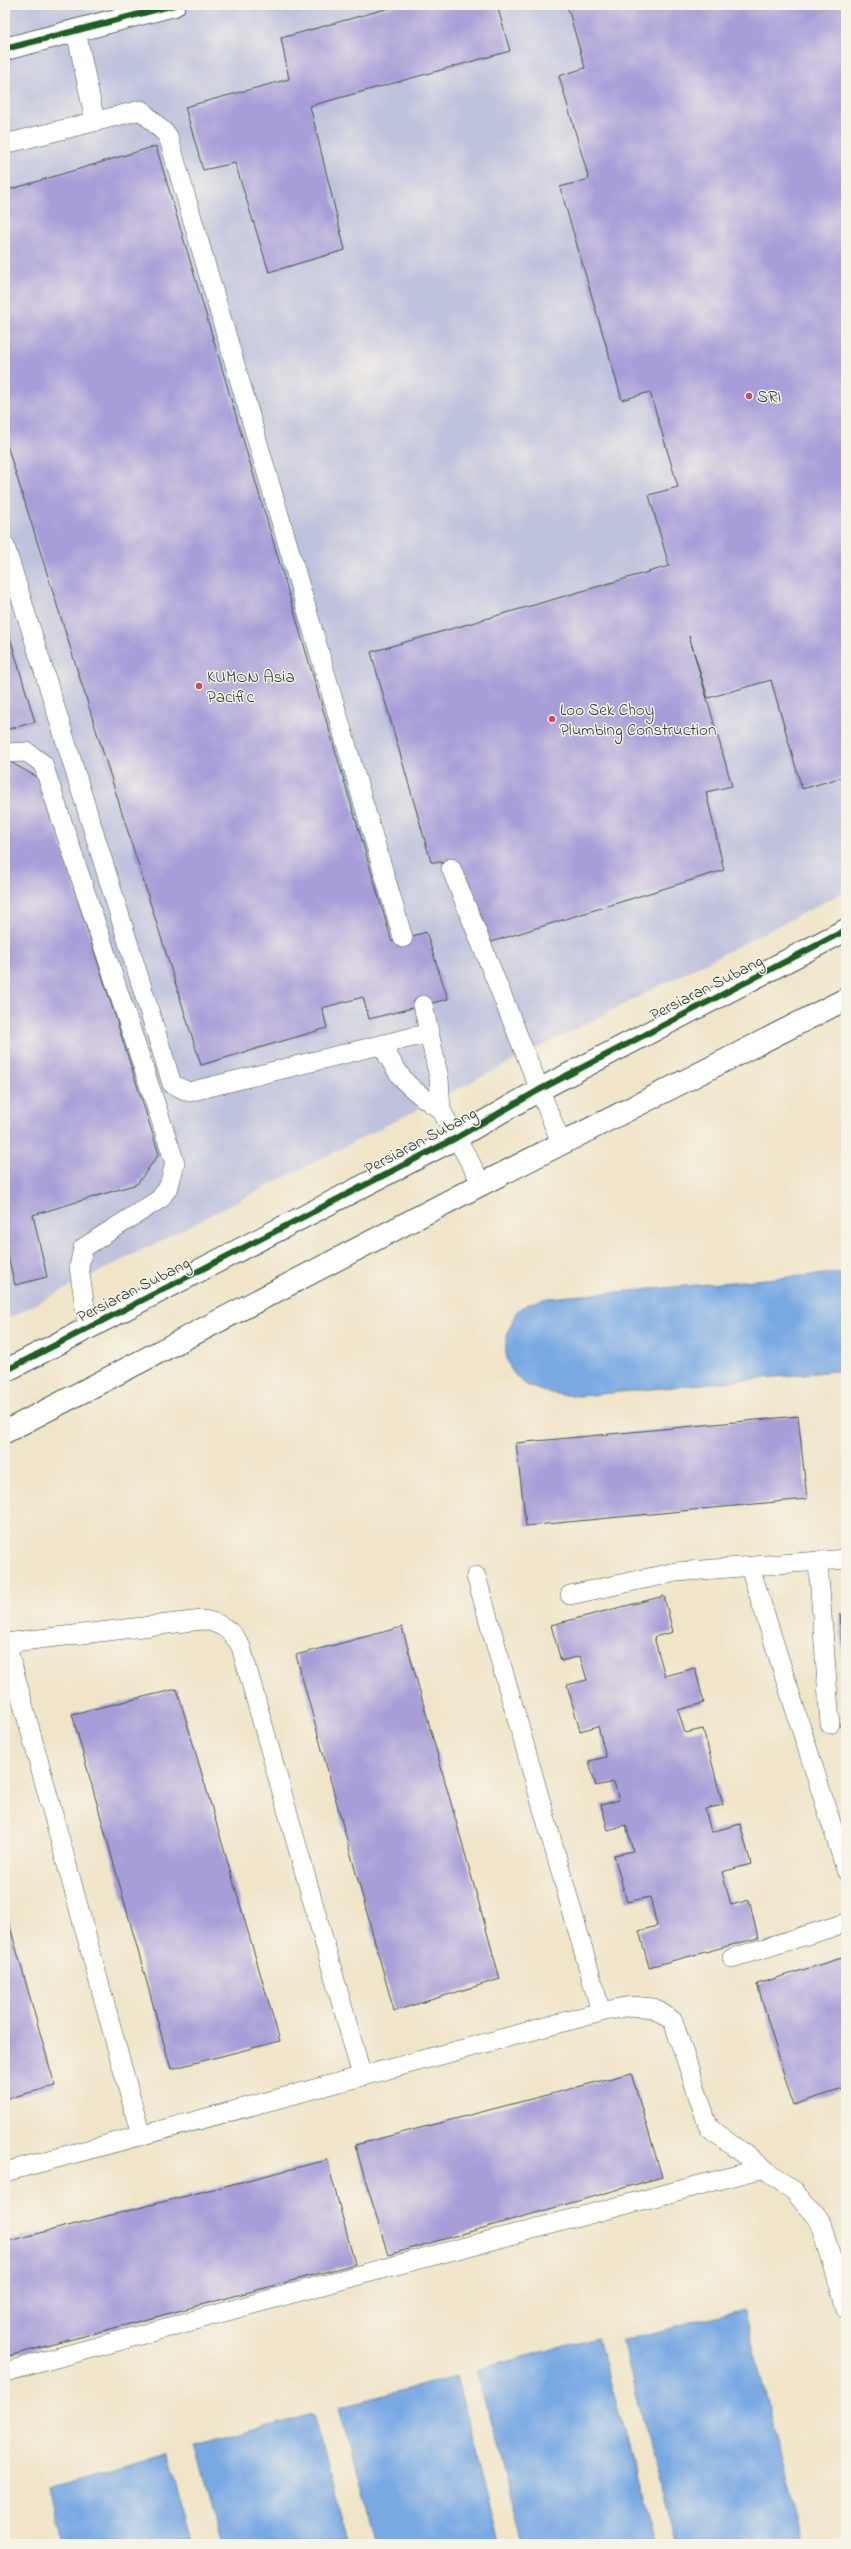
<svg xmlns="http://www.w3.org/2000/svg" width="851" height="2549" viewBox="0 0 851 2549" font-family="'Indie Flower',sans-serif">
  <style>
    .industrial { fill: #bfc2dd }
    .water { fill: #79a9e3; stroke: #4c738c }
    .building { fill: #a79dd8 }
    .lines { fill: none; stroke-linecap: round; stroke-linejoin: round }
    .lane-casing { stroke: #3e564a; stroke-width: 20 }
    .street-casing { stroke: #3e564a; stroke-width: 24 }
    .secondary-casing { stroke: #3e564a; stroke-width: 24 }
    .lane { stroke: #fff; stroke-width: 19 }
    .street { stroke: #fff; stroke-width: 22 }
    .secondary { stroke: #fff; stroke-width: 22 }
    .cycleway-casing { stroke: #f7f3e8; stroke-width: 8 }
    .cycleway { stroke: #1b5e20; stroke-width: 6 }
    .poi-dot { fill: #d1495b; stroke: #f7f3e8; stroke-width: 1.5 }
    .labels { text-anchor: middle; stroke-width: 3; stroke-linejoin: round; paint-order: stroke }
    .poi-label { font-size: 17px; fill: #1f3d34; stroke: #f7f3e8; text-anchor: start }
    .street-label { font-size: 17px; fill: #1f3d34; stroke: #f7f3e8 }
  </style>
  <rect width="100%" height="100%" fill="#f7f3e8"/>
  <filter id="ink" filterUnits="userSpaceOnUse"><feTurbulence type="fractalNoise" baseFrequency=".025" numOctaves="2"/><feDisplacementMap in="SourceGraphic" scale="8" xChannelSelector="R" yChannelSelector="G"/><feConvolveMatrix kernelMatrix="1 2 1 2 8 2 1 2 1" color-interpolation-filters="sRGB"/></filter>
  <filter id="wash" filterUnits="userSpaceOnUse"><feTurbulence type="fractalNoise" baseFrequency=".012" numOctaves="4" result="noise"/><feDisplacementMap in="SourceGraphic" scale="16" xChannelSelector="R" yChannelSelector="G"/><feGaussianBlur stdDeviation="0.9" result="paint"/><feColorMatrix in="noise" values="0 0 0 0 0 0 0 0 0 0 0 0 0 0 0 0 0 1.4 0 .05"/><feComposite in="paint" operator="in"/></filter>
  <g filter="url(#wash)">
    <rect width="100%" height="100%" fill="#f0e5c9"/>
    <path class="industrial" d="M5 5H846V891L5 1320Z"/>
    <path class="water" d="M846 1272V1370L580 1396C563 1395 547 1394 531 1387 506 1376 500 1348 511 1325 513 1321 514 1314 517 1311 526 1303 538 1301 548 1298Z
      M743 2309 805 2544H676L622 2341Z
      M598 2337 655 2544H524L476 2370Z
      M456 2376 501 2544H375L339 2407Z
      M313 2414 348 2544H222L195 2446Z
      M167 2455 192 2544H64L48 2488Z"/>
    <g id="blocks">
      <path class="building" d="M400 5H497L510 51 310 106 345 250 269 272 235 163 203 170 185 107 289 79 281 38Z
        M567 5H846V776L802 789 771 680 708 698 689 636 732 786 706 792 724 870 488 943 458 863 431 862 371 652 669 566 649 495 678 487 650 392 622 400 560 187 589 179 559 76 585 68Z
        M156 146 392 942 426 932 448 999 369 1019 363 997 322 1008 327 1028 201 1065 5 439V191Z
        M5 621 35 722 5 730Z
        M10 762 39 778 159 1154 137 1184 33 1215 47 1277 15 1285 5 1244V764Z
        M798 1416 807 1499 526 1526 516 1443Z
        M664 1596 673 1632 654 1637 665 1676 695 1668 704 1703 678 1710 685 1733 703 1729 723 1805 705 1809 711 1832 740 1824 751 1864 722 1872 731 1905 749 1900 758 1938 649 1967 639 1931 657 1926 650 1897 627 1902 614 1855 633 1851 626 1825 608 1830 601 1805 619 1800 614 1782 596 1786 589 1761 606 1757 598 1726 580 1731 567 1685 587 1680 580 1656 561 1661 551 1625Z
        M840 1614H846V1687H845Z
        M402 1627 500 1979 394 2011 296 1655Z
        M177 1689 280 2041 171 2069 72 1714Z
        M5 1909 55 2086 5 2099Z
        M845 1957 846 2088 793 2105 757 1984Z
        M631 2073 662 2177 388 2255 355 2145Z
        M327 2160 355 2264 5 2357V2242Z"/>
    </g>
  </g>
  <g filter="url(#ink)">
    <use href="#blocks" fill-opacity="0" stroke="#3e564a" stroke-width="1"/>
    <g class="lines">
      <g class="lane-casing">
        <path id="lane" d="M76 31 95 121
          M5 144 141 110 168 136 403 938
          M5 546 172 1084 189 1092 429 1033
          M5 753 27 752 43 764 175 1163 169 1186 160 1199 83 1248 79 1267 88 1328
          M451 868 561 1143
          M423 1005 439 1078 441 1110 482 1184
          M382 1045C401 1081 407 1087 441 1110
          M818 1562 830 1724
          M750 1567 846 1870
          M476 1576 601 2012
          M570 1595 676 1572 846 1559
          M6 1642 141 2136
          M5 1643 202 1620C220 1622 232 1630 241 1647L362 2076
          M732 1958 846 1923
          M5 2172 601 2012 630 2006 654 2008 673 2021 709 2128 794 2191 821 2223 846 2309
          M5 2372 363 2274 764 2168"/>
      </g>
      <g class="street-casing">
        <path id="street" d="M5 49 174 5"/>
      </g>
      <g class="secondary-casing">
        <path id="secondary" d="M5 1371 456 1138 539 1090 846 930
          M5 1432 482 1184 846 999"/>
      </g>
      <use href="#lane" class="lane"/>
      <use href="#street" class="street"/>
      <use href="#secondary" class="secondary"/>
      <g class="cycleway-casing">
        <path id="cycleway" d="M5 49 174 5
          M5 1371 456 1138 539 1090 846 930"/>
      </g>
      <use href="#cycleway" class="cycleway"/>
    </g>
  </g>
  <g class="poi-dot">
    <circle cx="749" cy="396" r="4"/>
    <circle cx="199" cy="686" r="4"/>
    <circle cx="552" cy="719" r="4"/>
  </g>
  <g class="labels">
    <g class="poi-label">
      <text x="757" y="402">SRI</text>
      <text x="207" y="682">KUMON Asia<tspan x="207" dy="20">Pacific</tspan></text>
      <text x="560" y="715">Loo Sek Choy<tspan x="560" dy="20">Plumbing Construction</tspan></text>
    </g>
    <g class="street-label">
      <text transform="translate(706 987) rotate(-27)" y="6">Persiaran Subang</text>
      <text transform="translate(420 1140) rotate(-28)" y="6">Persiaran Subang</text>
      <text transform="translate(133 1289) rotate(-27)" y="6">Persiaran Subang</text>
    </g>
  </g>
  <rect width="851" height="2549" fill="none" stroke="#f7f3e8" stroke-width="20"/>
</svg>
